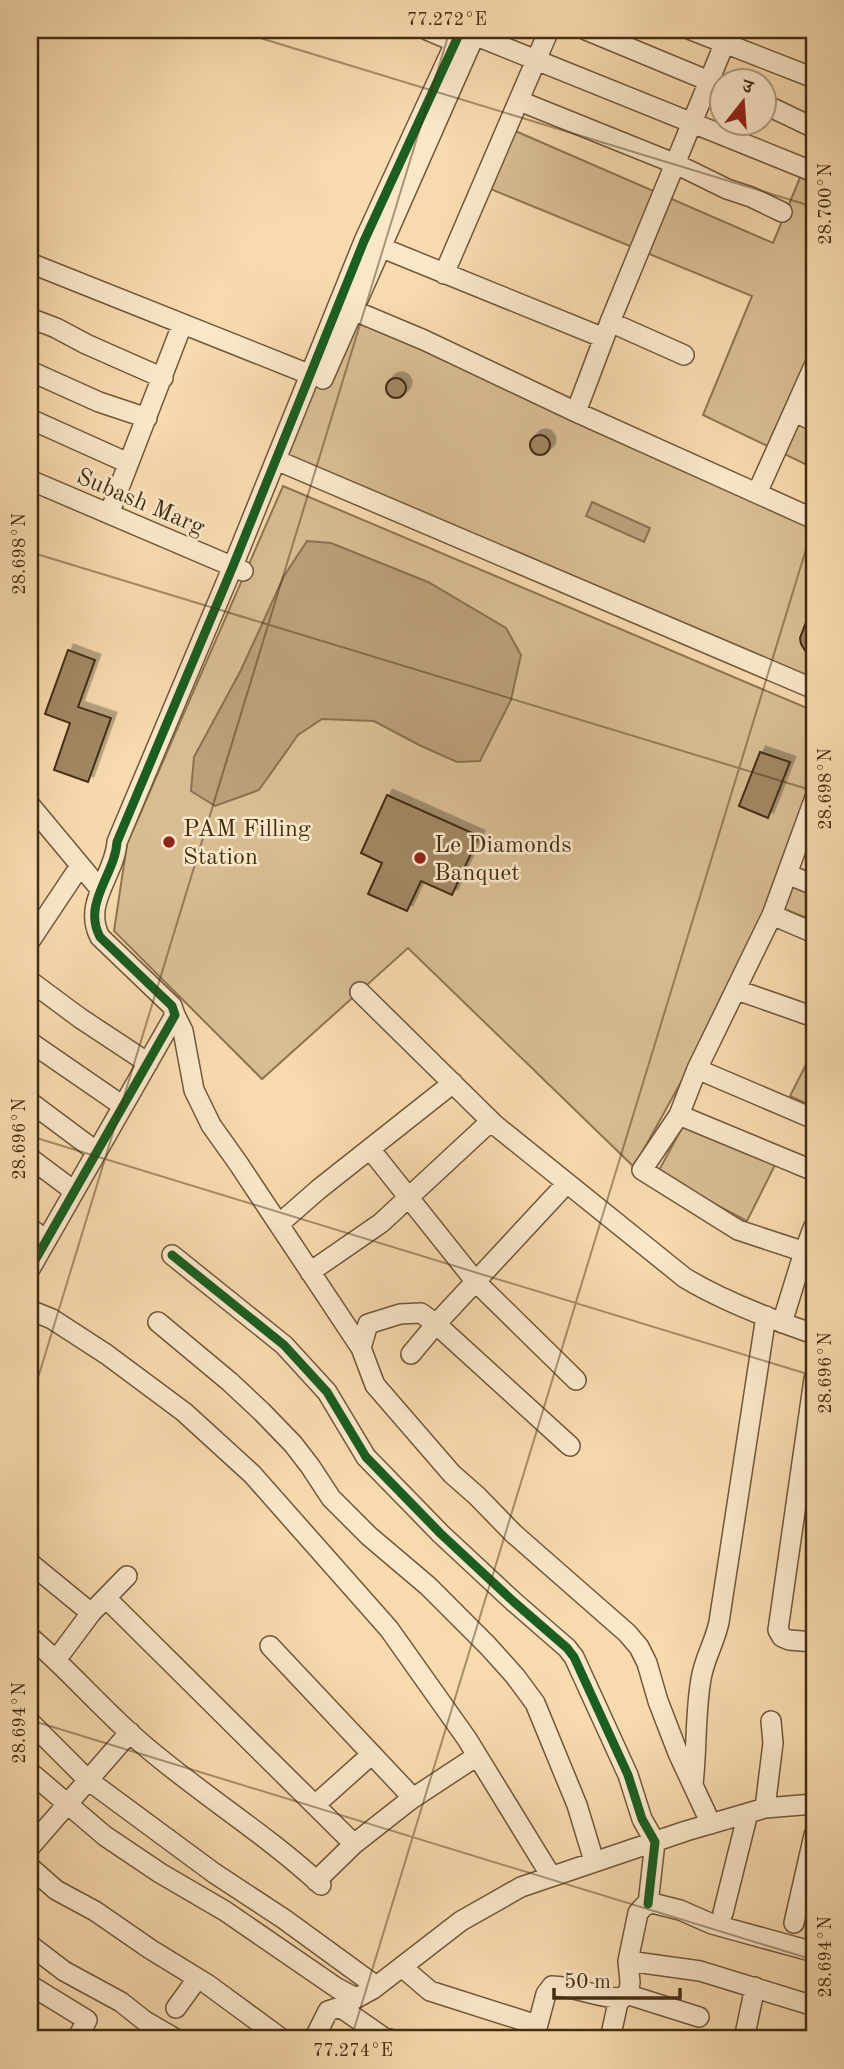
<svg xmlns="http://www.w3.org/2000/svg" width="844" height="2069" viewBox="0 0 844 2069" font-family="'Old Standard TT','Noto Serif Devanagari',serif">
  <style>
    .green { fill: #d8bd93; stroke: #8e7552; stroke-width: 2 }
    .water { fill: #ba9f79; stroke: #8a7150; stroke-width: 2 }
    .building { fill: #a18763; stroke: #432d12; stroke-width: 2; filter: url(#shadow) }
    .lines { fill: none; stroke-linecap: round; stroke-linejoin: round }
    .minor-casing { stroke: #705839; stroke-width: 22 }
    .minor { stroke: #fae7ca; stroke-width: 19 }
    .cycleway-casing { stroke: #fae7ca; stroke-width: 13 }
    .cycleway { stroke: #1b5e20; stroke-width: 9 }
    .ticks { fill: none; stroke: #432d12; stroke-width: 2; stroke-opacity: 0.45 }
    .poi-dot { fill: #8f2418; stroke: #fae7ca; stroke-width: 2.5 }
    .labels { text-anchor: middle; stroke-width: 5; stroke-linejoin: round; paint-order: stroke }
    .street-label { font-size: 24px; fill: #432d12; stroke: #fae7ca }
    .poi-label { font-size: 24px; fill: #432d12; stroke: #fae7ca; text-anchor: start }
    .neatline { fill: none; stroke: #432d12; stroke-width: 2.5 }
    .ticks-label { font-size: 18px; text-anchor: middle; fill: #432d12 }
  </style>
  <defs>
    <filter id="shadow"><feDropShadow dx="5.5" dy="-5.5" stdDeviation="0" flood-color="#0004"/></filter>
  </defs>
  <rect width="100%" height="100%" fill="#f7daae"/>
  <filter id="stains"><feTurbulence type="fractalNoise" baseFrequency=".00286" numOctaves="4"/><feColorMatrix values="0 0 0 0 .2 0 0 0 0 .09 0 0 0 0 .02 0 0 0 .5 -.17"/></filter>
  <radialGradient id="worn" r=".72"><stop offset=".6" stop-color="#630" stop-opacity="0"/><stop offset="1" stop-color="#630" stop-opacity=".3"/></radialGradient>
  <path class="green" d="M513 130 773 243 804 168 814 172V447L807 465 703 415 752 296 488 188Z
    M338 306 814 519V689L278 460Z
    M283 486 814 711V776L749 959 634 1167 408 948 262 1079 114 931 127 844Z
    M796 879 814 887V921L782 908Z
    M814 1049V1107L790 1096Z
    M684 1124 775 1165 747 1221 657 1174Z"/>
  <path class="water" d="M592 502 650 528 644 542 586 516Z
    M307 541 331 543 428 582 506 628 521 655 511 700 480 761 457 762 419 745 374 721 322 719 298 735 259 790 215 806 191 791 194 757 241 670 284 576Z"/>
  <path class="building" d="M386 388a10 10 0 1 1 20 0a10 10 0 1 1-20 0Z
    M530 445a10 10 0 1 1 20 0a10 10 0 1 1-20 0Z
    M814 601V665L801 644 800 638Z
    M68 650 95 660 78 707 111 718 88 782 54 770 70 723 45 714Z
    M760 752 790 762 768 818 739 806Z
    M387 795 479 836 452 895 421 881 407 911 368 894 382 863 361 853Z"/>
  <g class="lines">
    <g class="minor-casing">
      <path id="minor" d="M427 30 465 46
        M586 30 721 86
        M691 30 814 78
        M812 30 814 31
        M474 35 814 172
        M527 104 676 164 727 189 751 197 782 212
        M764 104 810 126
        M380 247 604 338
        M30 263 311 375
        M444 274 549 30
        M343 306 424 340 576 412 814 519
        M30 318 56 328 86 344 163 378
        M610 322 684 355
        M30 371 99 402 147 418
        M323 379 477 30
        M576 412 610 322 730 30
        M794 412 814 421
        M30 419 128 463
        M276 460 814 689
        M30 480 243 571
        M757 493 814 366
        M109 514 182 325
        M30 805 100 889
        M787 874 814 885
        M772 915 814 800
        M814 933 772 915 697 1069 679 1115 814 1171
        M30 941 80 866
        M30 981 80 1018 148 1063
        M737 990 814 1017
        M360 992 495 1125 685 1278C725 1302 770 1319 814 1334
        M175 1015 183 1031 194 1090 211 1125 238 1163 361 1348 368 1324 400 1314 421 1313 436 1324 570 1446
        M30 1042 123 1106
        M697 1069 814 1119
        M30 1102 97 1152
        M679 1115 642 1170 738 1230 814 1255
        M370 1149 476 1282 576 1380
        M30 1158 74 1191
        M279 1224 319 1189 453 1083
        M30 1228 46 1240
        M172 1255 284 1345 327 1392 366 1457 441 1534 514 1602 567 1648 574 1657 628 1775 642 1819 655 1842 648 1904
        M30 1269 175 1015 172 1006 100 937C82 903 115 875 117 842L233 566 364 241 461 30
        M310 1272 381 1223 491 1121
        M30 1310 52 1319 106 1354 184 1412 252 1474 389 1629 467 1739 551 1876
        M158 1322 230 1382 262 1412 293 1444 310 1466 331 1498 369 1536 428 1586 488 1646 515 1676 535 1703 577 1805 594 1861
        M782 1323 804 1252 814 1226
        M361 1348 375 1385 452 1474 477 1496 514 1534 627 1633 639 1647 647 1663 658 1701 678 1753 711 1824
        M411 1354 436 1324 567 1183
        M814 1379 778 1630 782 1637 789 1640 814 1642
        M30 1563 91 1613
        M106 1598 354 1844 410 1800 477 1756
        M30 1637C68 1669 101 1708 139 1741 197 1792 264 1832 321 1885
        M270 1646 413 1798
        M56 1660 91 1613 127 1576
        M30 1722 88 1780 214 1873 284 1919 376 1986
        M30 1772 105 1836 160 1873 225 1911 337 1988 356 1998
        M693 1784C697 1749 695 1714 701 1679 704 1659 715 1642 719 1622L766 1316
        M315 1805 372 1754
        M765 1808 773 1743 771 1721
        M30 1847 130 1732
        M30 1867 56 1890 95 1911 150 1949 207 1984 282 2039
        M316 1881 354 1844
        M723 1913 748 1813
        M794 1923 814 1835
        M30 1945 64 1971 121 2002 145 2021 176 2039
        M628 1961 700 1971 814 2006
        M402 1967 430 1991 537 2025
        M30 1985 87 2020 77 2039
        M626 1994 699 2017
        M340 2007 383 2037 390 2039
        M176 2008 197 1979
        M314 2039 328 2011 340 2007 373 1989 461 1921 521 1887 686 1831 765 1808 814 1804
        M534 2039 546 1994 552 1986C576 1986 599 1999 623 1998L629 1991 630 1982 628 1961 638 1913 644 1906 652 1903 680 1910 712 1924 814 1952
        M610 2039 619 1998
        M744 2039 755 1987"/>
    </g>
    <use href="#minor" class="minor"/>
    <g class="cycleway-casing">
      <path id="cycleway" d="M172 1255 284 1345 327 1392 366 1457 441 1534 514 1602 567 1648 574 1657 628 1775 642 1819 655 1842 648 1904
        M30 1269 175 1015 172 1006 100 937C82 903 115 875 117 842L233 566 364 241 461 30"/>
    </g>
    <use href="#cycleway" class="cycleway"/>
  </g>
  <path class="ticks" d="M234 30 814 207M30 552 814 791M30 1136 814 1376M30 1404 450 30M30 1720 814 1960M351 2039 814 523"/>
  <g class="poi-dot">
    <circle cx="169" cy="842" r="7"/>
    <circle cx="420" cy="858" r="7"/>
  </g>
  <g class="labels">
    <g class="street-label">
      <text transform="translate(141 501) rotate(23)" y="8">Subash Marg</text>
    </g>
    <g class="poi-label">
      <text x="183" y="836">PAM Filling<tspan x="183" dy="28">Station</tspan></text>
      <text x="434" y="852">Le Diamonds<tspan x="434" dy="28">Banquet</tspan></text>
    </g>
  </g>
  <rect width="844" height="2069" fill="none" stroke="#f7daae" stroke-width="77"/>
  <g transform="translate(743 102) rotate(17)"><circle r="33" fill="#fae7ca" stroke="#b19d80" stroke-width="2"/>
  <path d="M0-5L12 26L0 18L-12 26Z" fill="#8f2418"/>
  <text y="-10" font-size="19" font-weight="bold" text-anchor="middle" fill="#432d12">उ</text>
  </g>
  <path d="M554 1988v10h126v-10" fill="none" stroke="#432d12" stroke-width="3.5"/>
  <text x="564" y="1988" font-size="21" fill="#432d12" stroke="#fae7ca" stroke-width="5" paint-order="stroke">50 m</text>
  <rect x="38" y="38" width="768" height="1992" class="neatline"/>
  <g class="ticks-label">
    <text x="447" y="25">77.272°E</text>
    <text transform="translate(825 204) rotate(-90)" y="6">28.700°N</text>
    <text transform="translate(19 554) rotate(-90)" y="6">28.698°N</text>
    <text transform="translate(825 789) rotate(-90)" y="6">28.698°N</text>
    <text transform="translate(19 1139) rotate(-90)" y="6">28.696°N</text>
    <text transform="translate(825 1373) rotate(-90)" y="6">28.696°N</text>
    <text transform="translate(19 1723) rotate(-90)" y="6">28.694°N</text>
    <text transform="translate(825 1957) rotate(-90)" y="6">28.694°N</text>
    <text x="353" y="2056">77.274°E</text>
  </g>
  <rect width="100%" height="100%" filter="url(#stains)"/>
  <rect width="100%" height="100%" fill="url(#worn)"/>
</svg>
